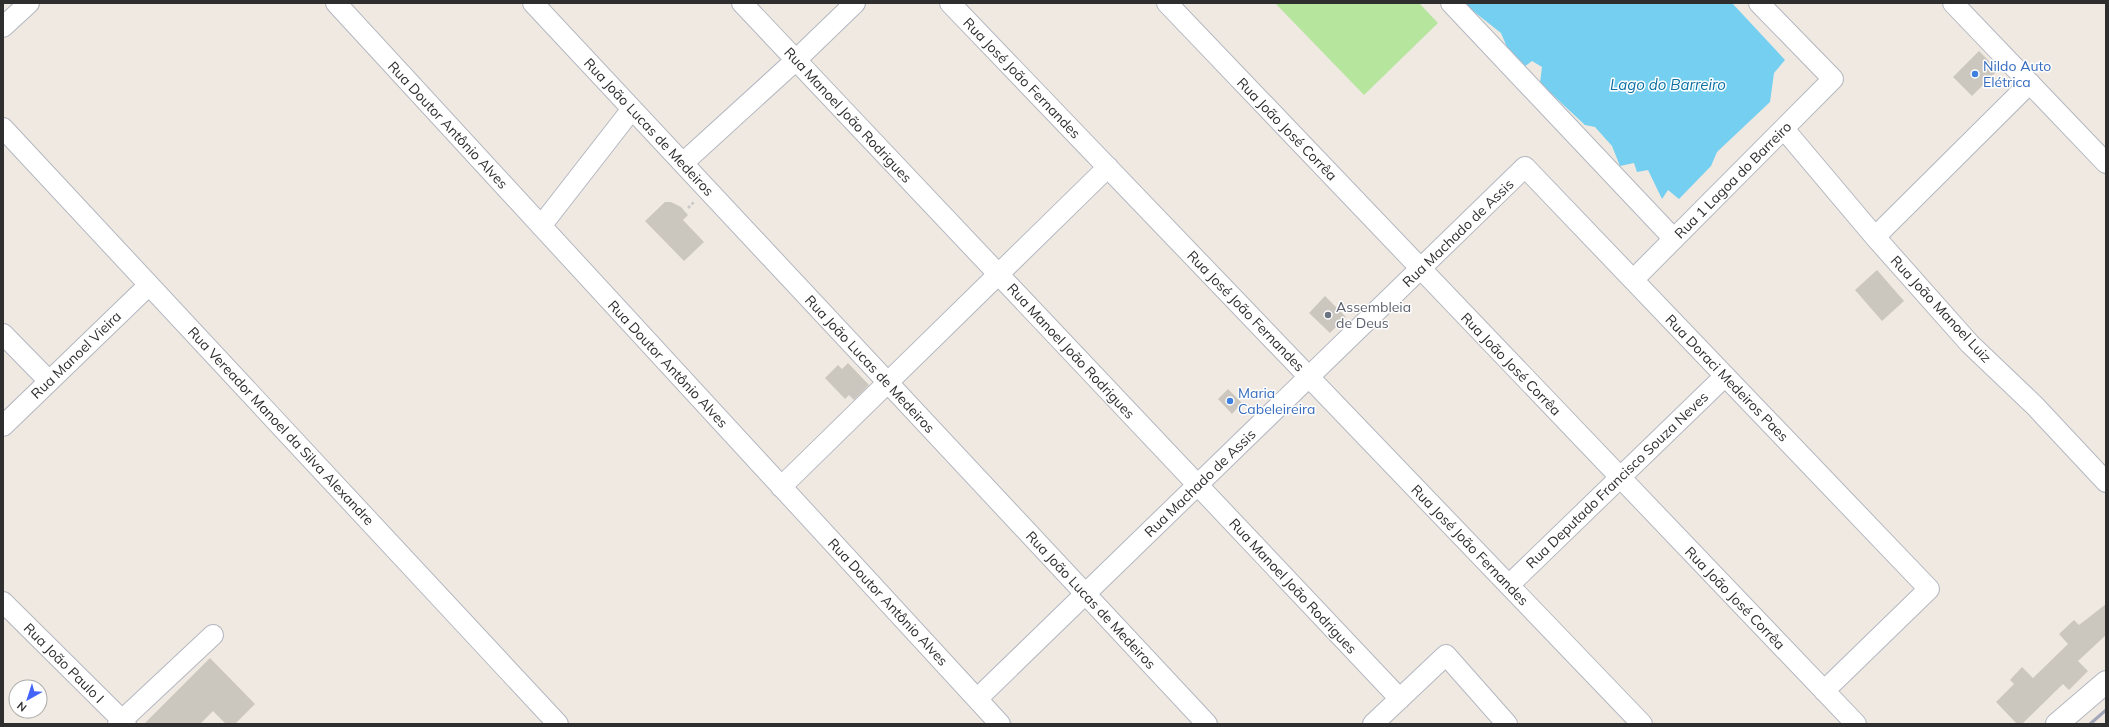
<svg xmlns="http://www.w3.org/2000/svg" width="2109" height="727" viewBox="0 0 2109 727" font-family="Mulish,sans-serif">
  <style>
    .green { fill: #b6e59e }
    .water { fill: #75cff0 }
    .building { fill: #cbc7bf }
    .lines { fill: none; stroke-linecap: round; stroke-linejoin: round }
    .street-casing { stroke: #b4b7c1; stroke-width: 22 }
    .secondary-casing { stroke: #b4b7c1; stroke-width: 24 }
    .path { stroke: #c9c9c9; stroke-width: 2.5; stroke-dasharray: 3 2; stroke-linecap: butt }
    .street { stroke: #fff; stroke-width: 20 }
    .secondary { stroke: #fff; stroke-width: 22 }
    .rail { stroke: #a3a6b8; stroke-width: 3 }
    .shop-dot { fill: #3f7fe0; stroke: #fff; stroke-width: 1.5 }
    .worship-dot { fill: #6b7280; stroke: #fff; stroke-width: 1.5 }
    .labels { text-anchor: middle; stroke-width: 3; stroke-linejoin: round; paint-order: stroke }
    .shop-label { font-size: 14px; fill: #366cbe; stroke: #fff; text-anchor: start }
    .street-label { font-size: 14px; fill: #2e2e2e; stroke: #fff }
    .worship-label { font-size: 14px; fill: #5b616d; stroke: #fff; text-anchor: start }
    .water-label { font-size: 15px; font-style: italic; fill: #0d6fa3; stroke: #fff }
  </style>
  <rect width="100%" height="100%" fill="#efe9e1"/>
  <path class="green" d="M1275 3H1419L1438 23 1364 95Z"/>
  <path class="water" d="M1463 3H1732L1785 60 1774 73 1770 102 1717 152 1711 166 1679 199 1668 190 1662 199 1648 170 1637 172 1634 163 1620 166 1612 146 1595 127 1585 125 1540 83 1542 67 1532 61 1524 67 1510 54 1501 33Z"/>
  <path class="building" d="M1979 51 1998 70 1972 96 1953 77Z
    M665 202H671L681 207 688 215 683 220 704 242 684 261 645 221Z
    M1877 270 1904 301 1882 321 1855 290Z
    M1325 296 1346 317 1330 333 1309 313Z
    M848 363 869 385 854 400 849 395 845 399 825 378 838 365 842 369Z
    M1228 389 1242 403 1232 414 1218 399Z
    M2106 604V635L2078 661 2088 671 2069 690 2063 684 2022 724H2017L1996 702 2014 684 2010 680 2022 667 2033 678 2068 644 2059 634 2074 620 2079 625Z
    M210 658 255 704 235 724H226L213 711 200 724H144Z"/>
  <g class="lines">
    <g class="street-casing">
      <path id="street" d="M336 3 1000 724
        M533 3 1207 724
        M742 3 1400 699
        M950 3 1642 724
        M1167 3 1856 724
        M1451 3 1674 239
        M1953 3 2106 163
        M3 27 29 3
        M3 128 558 724
        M1784 129 1875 237 1970 344 2035 406 2106 482
        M683 163 796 60 855 3
        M541 226 632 109
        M1875 237 2030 83
        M1633 280 1833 79 1759 3
        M3 334 49 381
        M3 426 149 285
        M781 487 1108 167
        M1509 585 1725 376
        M3 602 126 724
        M977 699 1525 167 1929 589 1824 691
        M118 724 213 635
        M1373 724 1446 655 1507 724"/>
    </g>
    <g class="secondary-casing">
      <path id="secondary" d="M2057 724 2106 682"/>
    </g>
    <path class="path" d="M688 208 695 201"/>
    <use href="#street" class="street"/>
    <use href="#secondary" class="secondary"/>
    <path class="rail" d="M2090 724 2106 710"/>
  </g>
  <g class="shop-dot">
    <circle cx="1975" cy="74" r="4"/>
    <circle cx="1230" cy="401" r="4"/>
  </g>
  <circle class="worship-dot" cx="1328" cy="315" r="4"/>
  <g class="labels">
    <g class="shop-label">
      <text x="1983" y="71">Nildo Auto<tspan x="1983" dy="16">Elétrica</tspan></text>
      <text x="1238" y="398">Maria<tspan x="1238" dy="16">Cabeleireira</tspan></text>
    </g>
    <g class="street-label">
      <text transform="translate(1022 78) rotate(46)" y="5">Rua José João Fernandes</text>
      <text transform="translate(848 115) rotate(47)" y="5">Rua Manoel João Rodrigues</text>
      <text transform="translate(448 125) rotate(47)" y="5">Rua Doutor Antônio Alves</text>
      <text transform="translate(649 127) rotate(47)" y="5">Rua João Lucas de Medeiros</text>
      <text transform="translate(1287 129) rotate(46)" y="5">Rua João José Corrêa</text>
      <text transform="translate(1733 180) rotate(-45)" y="5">Rua 1 Lagoa do Barreiro</text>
      <text transform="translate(1458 233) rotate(-44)" y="5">Rua Machado de Assis</text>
      <text transform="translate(1941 309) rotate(47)" y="5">Rua João Manoel Luiz</text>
      <text transform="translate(1246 311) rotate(46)" y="5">Rua José João Fernandes</text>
      <text transform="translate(1071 351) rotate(47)" y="5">Rua Manoel João Rodrigues</text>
      <text transform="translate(76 355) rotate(-44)" y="5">Rua Manoel Vieira</text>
      <text transform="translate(668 364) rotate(47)" y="5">Rua Doutor Antônio Alves</text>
      <text transform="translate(870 364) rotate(47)" y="5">Rua João Lucas de Medeiros</text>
      <text transform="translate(1511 364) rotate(46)" y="5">Rua João José Corrêa</text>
      <text transform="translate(1727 378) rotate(46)" y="5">Rua Doraci Medeiros Paes</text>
      <text transform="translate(281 426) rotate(47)" y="5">Rua Vereador Manoel da Silva Alexandre</text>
      <text transform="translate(1617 480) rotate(-44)" y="5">Rua Deputado Francisco Souza Neves</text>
      <text transform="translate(1200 483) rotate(-44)" y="5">Rua Machado de Assis</text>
      <text transform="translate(1470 545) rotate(46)" y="5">Rua José João Fernandes</text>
      <text transform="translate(1293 586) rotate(47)" y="5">Rua Manoel João Rodrigues</text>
      <text transform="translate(1735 598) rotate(46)" y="5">Rua João José Corrêa</text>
      <text transform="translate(1091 600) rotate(47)" y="5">Rua João Lucas de Medeiros</text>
      <text transform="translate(888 602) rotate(47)" y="5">Rua Doutor Antônio Alves</text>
      <text transform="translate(64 663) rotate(45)" y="5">Rua João Paulo I</text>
    </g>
    <g class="worship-label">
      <text x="1336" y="312">Assembleia<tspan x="1336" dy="16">de Deus</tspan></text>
    </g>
    <g class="water-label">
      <text x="1668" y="90">Lago do Barreiro</text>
    </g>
  </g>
  <rect width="2109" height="727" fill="none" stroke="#2e2e2e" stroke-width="8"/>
  <g transform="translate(28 699) rotate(219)"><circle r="19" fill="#ffffff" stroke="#ababab"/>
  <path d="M0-3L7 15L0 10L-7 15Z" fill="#4264fb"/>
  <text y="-6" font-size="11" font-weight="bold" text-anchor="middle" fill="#2e2e2e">N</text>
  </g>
</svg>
